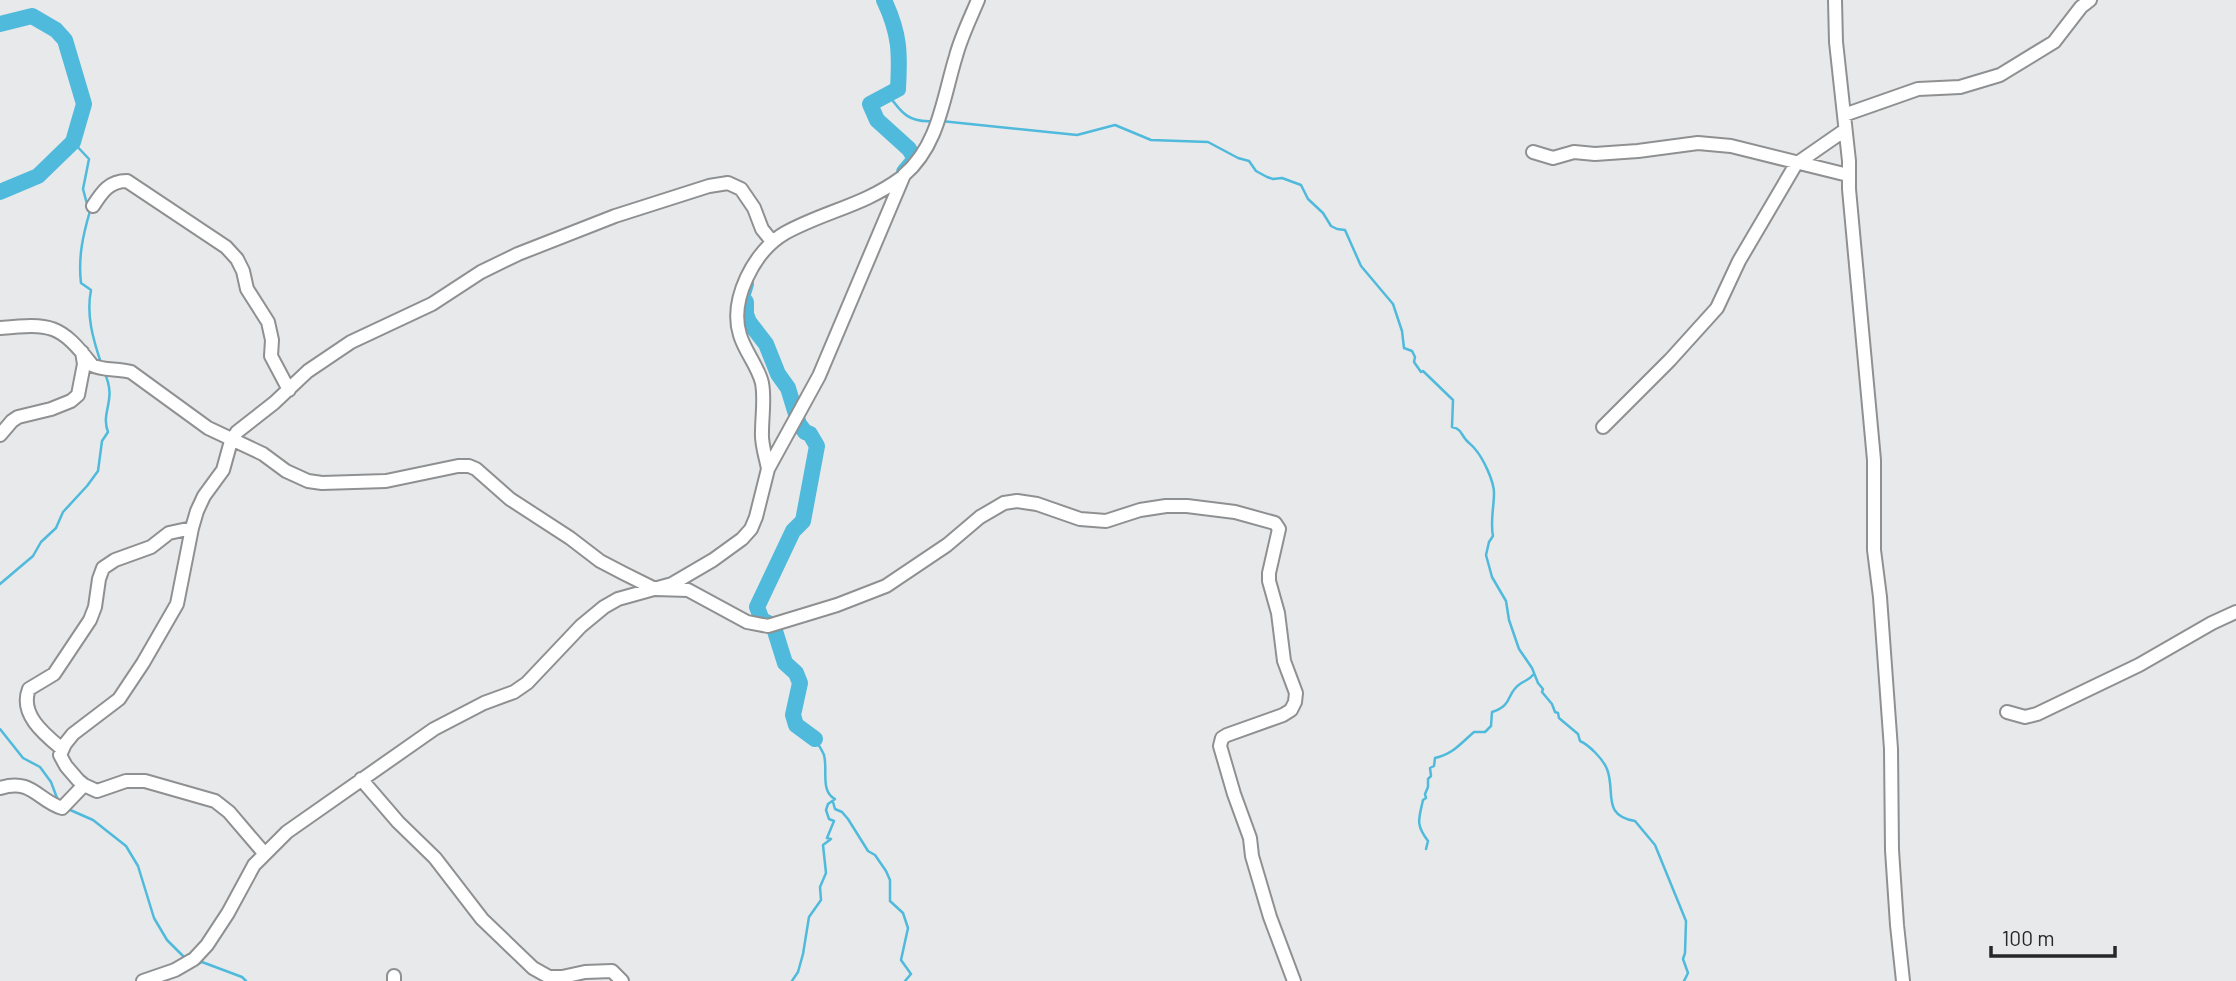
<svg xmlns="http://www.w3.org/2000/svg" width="2236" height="981" viewBox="0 0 2236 981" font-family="Barlow,sans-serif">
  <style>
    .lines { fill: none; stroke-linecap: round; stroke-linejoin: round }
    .stream { stroke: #4fbadb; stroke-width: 2.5 }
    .river { stroke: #4fbadb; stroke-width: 16 }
    .minor-casing { stroke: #8f9091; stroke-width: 16 }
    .minor { stroke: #fff; stroke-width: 12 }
  </style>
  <rect width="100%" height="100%" fill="#e8e9eb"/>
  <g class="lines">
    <path class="stream" d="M888 94C901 113 909 123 934 121
      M941 121 1077 135 1115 125 1151 140 1208 142 1238 158 1249 161 1256 171 1267 177 1273 179 1282 178 1301 185 1308 199 1323 213 1331 226 1337 229 1345 230 1361 266 1393 304 1402 331 1404 348 1412 351 1415 357 1414 362 1421 372 1423 371 1453 400 1452 427C1462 429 1461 435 1467 441 1470 444 1473 446 1475 449 1483 458 1494 481 1494 493 1494 508 1490 521 1493 536L1489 542 1486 555 1492 577 1506 601 1509 620 1519 649 1532 668 1538 683 1543 689 1542 692 1552 704 1555 712 1558 713 1559 718 1578 734 1580 741C1589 745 1603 759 1607 769 1616 792 1601 815 1635 821L1655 845 1686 921 1685 953 1683 959 1688 973 1684 981
      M73 142 89 159 83 189 87 204
      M90 211C83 235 78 257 81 283L91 290C86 315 93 339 101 363
      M0 584 33 556 41 542 56 528 63 512 87 486 98 471 102 441 108 432C100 411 118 400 104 372
      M0 729 23 758 40 767 51 782 57 798 61 802
      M833 802 835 809 842 812 848 819 868 851 875 855 886 871 890 880V901L903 913 908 928 901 960 911 974 905 981
      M68 809 93 820 126 846 138 866 154 918 167 940 184 957
      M1426 849 1428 841C1415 824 1419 819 1423 800L1426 798 1425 794 1428 787V779L1431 776 1430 768 1434 766 1435 758C1453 754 1460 744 1474 732H1485L1491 726 1492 712C1514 705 1506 693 1520 684 1526 680 1529 680 1534 674
      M195 965 202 962 242 977 246 981
      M792 981 798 972 803 954 809 917 821 900 820 887 826 873 823 845 831 839 827 838 834 821 829 819 826 810 828 804 835 799C820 791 828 770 824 755 822 750 818 744 815 739"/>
    <path class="river" d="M884 0C900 34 900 53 898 89L870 104 877 120 909 149 915 159 904 172
      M0 24 32 16 56 30 65 40 84 104 73 142 38 176 0 192
      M746 284 742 297 746 302V314L749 322 766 344 778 374 788 388 799 424 805 432 810 434 817 446 803 521 793 531 757 607 762 620 772 625 775 631 785 663 796 673 800 683 793 715 796 725 815 739"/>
    <g class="minor-casing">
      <path id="minor" d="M1835 0 1836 42 1849 161V189L1874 460V550L1880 597 1891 749 1892 850 1897 925 1903 981
        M1844 115 1918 89 1960 87 2000 75 2054 42 2081 7 2090 0
        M1533 152 1553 158 1574 152 1595 154 1638 151 1698 143 1731 146 1848 175
        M93 206C102 192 109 181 127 181L226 247 237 259 243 271 247 289 268 322 272 340 271 356 289 390
        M0 328C51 323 60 324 92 365 103 371 118 368 131 372L208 428 263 454 286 471 308 481 322 483 386 481 458 466H469L476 469 510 499 570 538 600 561 623 573 655 589 688 590 747 622 768 626 837 605 886 586 947 545 980 517 1004 503 1017 501 1037 504 1080 519 1106 521 1140 510 1166 506H1187L1235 512 1275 523 1279 529 1269 573V581L1278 613 1284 661 1296 693 1295 702 1291 710 1283 715 1227 735 1222 738 1220 746 1234 794 1250 838 1252 856 1270 917 1294 981
        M1603 427 1670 360 1717 308 1739 261 1796 164 1845 130
        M0 435 12 421 18 417 51 409 71 401 78 395 84 364 82 352
        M768 469C766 457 761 444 762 432 762 416 765 399 762 383 758 366 745 352 740 335 729 300 754 251 785 233 825 211 863 206 901 178
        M2007 712 2025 717 2037 714 2139 665 2212 623 2236 612
        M62 749C44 734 19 714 29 689L54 674 90 620 95 607 99 579 103 568 115 560 151 547 169 533 192 528
        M361 779 398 822 435 858 482 919 533 968 549 977H562L585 972 612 971 622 981
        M0 788C32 778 37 800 62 808L84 785
        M264 853 229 812 215 801 145 781H126L97 791 84 785 78 780 66 766 60 755 65 744 73 734 119 699 143 663 177 604 192 528 197 511 204 496 223 470 231 441 237 432 274 403 308 371 351 342 432 304 481 272 518 254 615 216 709 186 728 183 741 189 754 208 762 229 770 239H775
        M143 981 175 970 194 959 207 945 228 913 254 865 287 832 434 729 484 703 514 692 527 683 581 626 604 607 618 599 672 584 713 560 742 539 751 529 756 517 768 469 819 376 904 175C939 145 943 98 956 56 961 37 970 19 978 0
        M394 981V976"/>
    </g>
    <use href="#minor" class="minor"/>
  </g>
  <path d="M1991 946v10h124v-10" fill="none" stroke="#272728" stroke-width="3.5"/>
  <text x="2002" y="946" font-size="21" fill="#272728" stroke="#e8e9eb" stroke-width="5" paint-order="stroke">100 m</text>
</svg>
